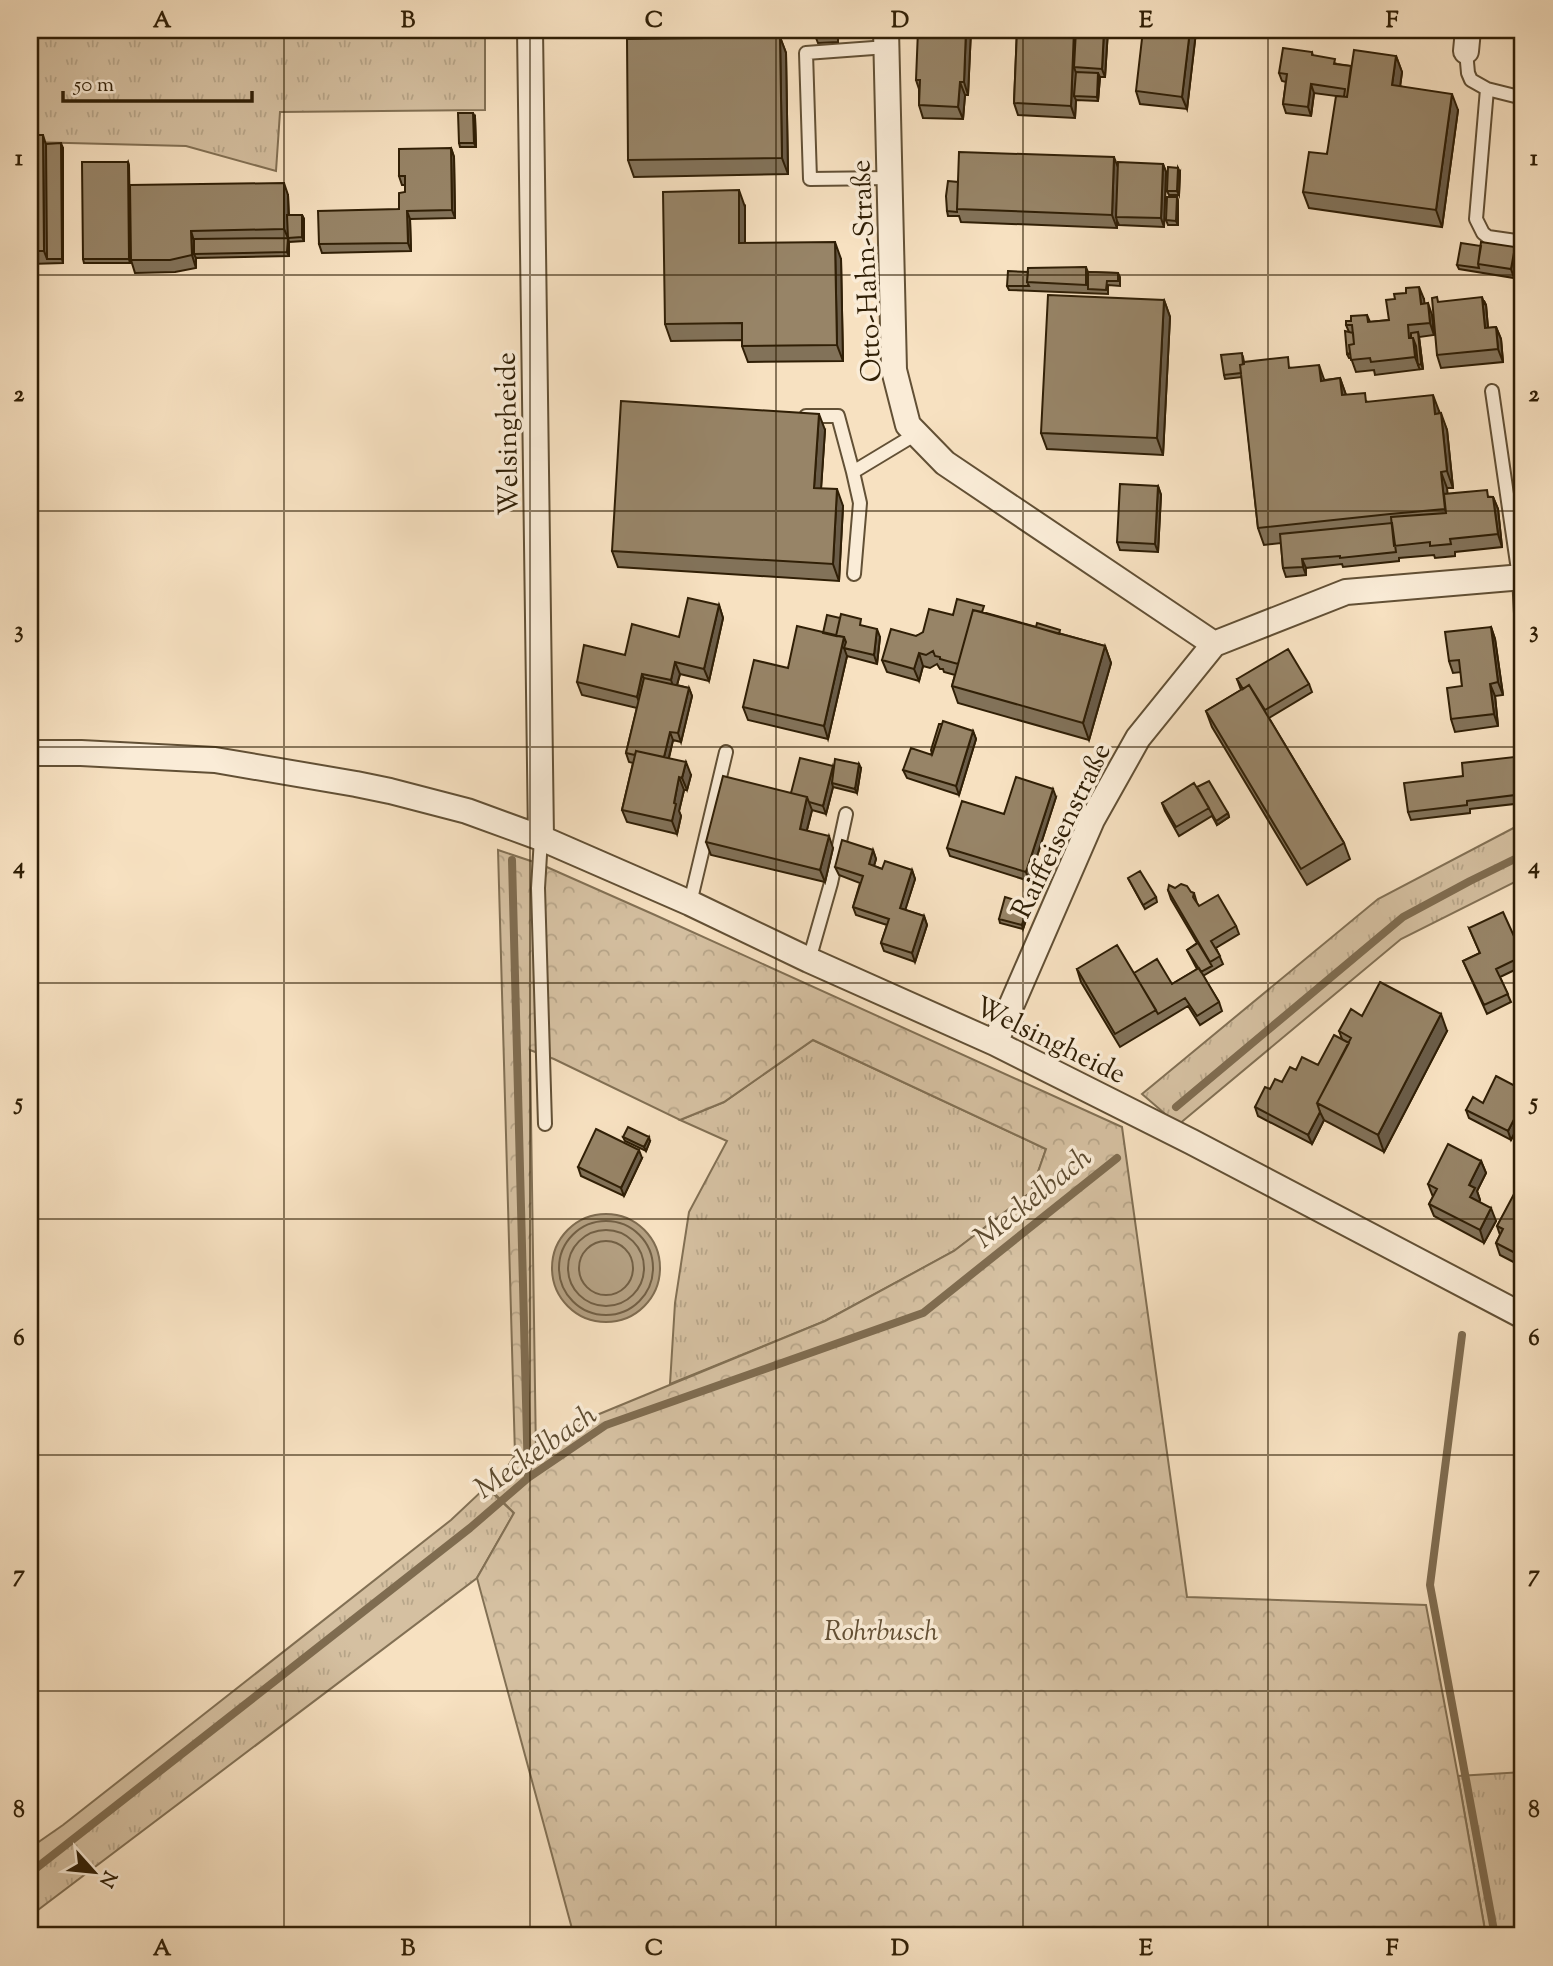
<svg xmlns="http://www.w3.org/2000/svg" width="1553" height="1966" viewBox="0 0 1553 1966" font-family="'Sorts Mill Goudy',serif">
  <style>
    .grass { fill: url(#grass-tufts); stroke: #827054; stroke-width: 2 }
    .forest { fill: url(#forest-crowns); stroke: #827054; stroke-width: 2; fill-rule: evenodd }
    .water { fill: #b39f81; stroke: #7f6c50; stroke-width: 2 }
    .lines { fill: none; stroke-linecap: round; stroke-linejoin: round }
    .shore { stroke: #725f44; stroke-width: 2 }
    .stream { stroke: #7f6c50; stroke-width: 8 }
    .service-casing { stroke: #625035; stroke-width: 16 }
    .minor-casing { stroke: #625035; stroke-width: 28 }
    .service { stroke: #faecd7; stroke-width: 12 }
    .minor { stroke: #faecd7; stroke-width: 24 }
    .wall { fill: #827259; stroke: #301f06; stroke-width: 2 }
    .shaded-wall { fill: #6a5c48; stroke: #301f06; stroke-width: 2 }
    .building { fill: #978467; stroke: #301f06; stroke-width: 2 }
    .grid { fill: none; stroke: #301f06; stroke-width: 2; stroke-opacity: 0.55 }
    .labels { text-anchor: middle; stroke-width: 7; stroke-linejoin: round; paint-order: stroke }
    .street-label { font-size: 28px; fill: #301f06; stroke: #faecd7 }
    .park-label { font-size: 28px; font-style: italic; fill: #624f34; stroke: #faecd7 }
    .water-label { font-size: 30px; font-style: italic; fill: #5e4c31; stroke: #faecd7 }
    .neatline { fill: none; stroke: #301f06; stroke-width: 2.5 }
    .grid-label { font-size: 23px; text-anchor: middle; font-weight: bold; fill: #301f06 }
  </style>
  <defs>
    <pattern id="grass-tufts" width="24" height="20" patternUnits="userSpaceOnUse" patternTransform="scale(1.75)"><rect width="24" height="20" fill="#d5c0a1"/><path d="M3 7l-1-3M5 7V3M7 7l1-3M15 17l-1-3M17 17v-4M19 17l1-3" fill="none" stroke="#b7a589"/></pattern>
    <pattern id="forest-crowns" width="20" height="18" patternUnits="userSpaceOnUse" patternTransform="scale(1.75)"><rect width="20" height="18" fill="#d5c0a1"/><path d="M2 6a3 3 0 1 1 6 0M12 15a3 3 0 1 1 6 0" fill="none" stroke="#b7a589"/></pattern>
  </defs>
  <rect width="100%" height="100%" fill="#f7e1c1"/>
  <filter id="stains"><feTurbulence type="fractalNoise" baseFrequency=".00286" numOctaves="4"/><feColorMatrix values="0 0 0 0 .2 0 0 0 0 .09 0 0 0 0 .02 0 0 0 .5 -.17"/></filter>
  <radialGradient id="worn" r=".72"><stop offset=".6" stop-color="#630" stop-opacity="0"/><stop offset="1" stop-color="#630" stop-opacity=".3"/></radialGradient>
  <path class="grass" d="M30 30H485V110L280 112 276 171 186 146 30 142Z
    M1523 823V878L1401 939 1178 1125 1142 1094 1378 899Z
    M813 1040 1046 1149 1031 1192 954 1251 825 1321 670 1384 675 1303 689 1212 727 1141 680 1120 724 1102Z
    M486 1487 514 1513 477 1578 30 1916V1848L63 1825 451 1520Z
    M1523 1772V1936H1486L1458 1776Z"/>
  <path class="forest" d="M498 850 540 864 655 915 1122 1127 1187 1597 1426 1605 1458 1776 1486 1936H574L477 1578 514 1513 492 1491 515 1455ZM813 1040 1046 1149 1031 1192 954 1251 825 1321 592 1417 536 1455 530 1050 554 1059 680 1120 724 1102Z"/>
  <path class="water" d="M552 1268a54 54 0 1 1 108 0a54 54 0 1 1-108 0Z"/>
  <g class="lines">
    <path class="shore" d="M559 1268a47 47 0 1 1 94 0a47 47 0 1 1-94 0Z
      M568 1268a38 38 0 1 1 76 0a38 38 0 1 1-76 0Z
      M579 1268a27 27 0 1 1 54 0a27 27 0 1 1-54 0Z"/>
    <path class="stream" d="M512 860 528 1478
      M1176 1107 1403 917 1470 881 1523 855
      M1462 1335 1430 1585 1495 1936
      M30 1873 470 1528 528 1478 606 1425 923 1313 1117 1158"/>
    <g class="service-casing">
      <path id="service" d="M887 47 806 53 810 179 890 178
        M1466 51 1468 73 1471 80 1487 89 1523 98
        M1487 89 1476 219 1483 233 1488 237 1523 242
        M1492 391 1519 577 1523 650
        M806 416H838L853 472 916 434
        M853 472 860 503 854 574
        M541 838 538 888 545 1124
        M690 903 726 752
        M809 960 831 883 846 814"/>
    </g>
    <g class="minor-casing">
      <path id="minor" d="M530 30 541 838
        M886 30 894 370 908 425 945 463 1214 644
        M1466 51 1468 30
        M30 753H81L215 760 356 784 390 791 467 811 541 838 690 903 809 960 995 1043 1192 1142 1523 1316
        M995 1043 1092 820 1138 738 1214 644 1346 592 1523 577"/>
    </g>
    <use href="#service" class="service"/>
    <use href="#minor" class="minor"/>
  </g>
  <path class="wall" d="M971 30 968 95H965L963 119 923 118 919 105V89L916 80Z
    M1017 30H1108L1105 77H1100L1098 101 1076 100 1075 118 1018 115 1014 103Z
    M1314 30H1334V32Z
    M838 31V42L818 43 816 38Z
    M1196 32 1187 109 1140 104 1136 91Z
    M780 37 786 53 788 174 634 177 628 160Z
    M1312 52 1313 56 1337 64 1351 66 1396 56 1402 72 1400 86 1458 110 1442 227 1309 208 1303 192 1327 154 1344 97 1314 93 1311 116 1286 113 1283 104 1286 82 1282 81 1279 73Z
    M475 117 476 147H460L459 143Z
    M30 135 46 144 63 148V263L30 264Z
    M451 148 454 157 455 218 410 219 411 251 322 253 319 244 399 209 405 192V185H402L399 176Z
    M128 162 129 166 130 263H84L83 259Z
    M1163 164 1166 172 1164 227 1119 225 1117 221V228L961 222 959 216H948L947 211 1118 166Z
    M1180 172 1179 195H1169L1167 191Z
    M130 185 288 195 289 215H302L304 219V241L289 242V256L196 258V268L175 272 135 273 131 260Z
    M1177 197 1178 201V225H1168L1166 220Z
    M745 207V243L841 259 843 361 748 362 742 346V340L671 341 665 324Z
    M1518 256 1514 278 1459 269 1457 265Z
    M1086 267 1088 272 1118 273 1120 277V286L1108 285V294L1009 290 1007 286 1028 272Z
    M1395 299H1424V303L1432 315 1434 335 1419 337 1423 369 1375 375 1374 370 1356 372 1351 358H1349L1347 354 1349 332 1346 325 1351 321 1367 315 1370 322 1389 320Z
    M1164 300 1170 317 1163 455 1047 449 1041 433Z
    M1483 301H1484L1486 305 1488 328 1496 327 1501 339 1503 362 1441 368 1437 355Z
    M1243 357 1244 362 1292 368 1325 380 1340 378 1346 395 1368 402 1439 411 1447 430 1453 488H1447V494L1493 497 1498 509 1502 547 1455 552V556L1435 558 1434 555 1399 558V561L1343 567 1342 564 1306 568V575L1286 577 1283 568 1281 543 1264 545 1258 528 1242 377 1225 379 1224 375Z
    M825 430 821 488 843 506 839 581 618 567 612 551Z
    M1158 486 1161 495 1158 552 1120 550 1117 542Z
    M719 605 723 618 709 681 680 674 677 685 689 688 692 696 681 742 673 740 669 758 691 775 687 790H684L679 811 681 816 677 834 627 822 622 810 633 763 629 762 626 753 637 708 582 695 577 682 625 655 679 637Z
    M986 613 1105 646 1111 663 1089 740 958 703 952 686 955 675 944 672 943 669H940L937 664 930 668 923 666 919 681 887 672 882 660 916 636Z
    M864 626 880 637 877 664 847 656 828 739 748 720 743 707 788 668 823 633Z
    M1491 627 1495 639 1503 695 1495 696 1498 726 1455 732 1451 719 1462 686 1461 672 1453 673 1449 661Z
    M1237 679 1309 684 1312 692 1269 718 1344 843 1350 859 1307 885 1212 727 1206 711 1241 690Z
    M973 731 976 739 959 795 907 778 903 770Z
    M1523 756V803L1470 809V813L1411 820 1408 812 1463 776Z
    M833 766 834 769 861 768 857 793 833 787 826 814 812 810 807 830 833 848 825 882 711 855 706 842 791 793Z
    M1197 787 1228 813 1229 817 1217 825 1212 816 1179 836 1165 811 1162 803Z
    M1056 797 1029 881 950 856 947 848 1004 814Z
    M873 850 876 859 874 866 882 869 912 870 915 879 905 910 924 916 927 925 915 962 884 951 881 943 887 925 856 915 853 907 860 883 839 875 835 867Z
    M1128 878 1156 897 1157 902 1145 909Z
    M1175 888 1194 893 1197 903 1199 906 1236 926 1239 934 1216 948 1223 964 1203 976 1219 1002 1222 1011 1200 1025 1188 1006 1120 1047 1081 982 1077 969 1134 973 1172 984 1197 969 1187 950 1197 943 1171 899 1168 890Z
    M1030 908 1023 929 1000 923 999 919Z
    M1469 928 1523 955V966L1500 977 1511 1002 1487 1014 1463 961 1480 953Z
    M1362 1016 1447 1031 1384 1152 1324 1120 1312 1144 1258 1116 1255 1107 1270 1089 1282 1082 1296 1070 1318 1065 1342 1039 1339 1031Z
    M1523 1090V1116L1511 1140 1469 1118 1466 1110 1483 1103Z
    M623 1137 650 1141 646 1151 625 1141Z
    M642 1158 624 1196 581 1176 578 1167Z
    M1481 1161 1486 1173 1477 1191 1480 1200 1479 1202 1496 1221 1484 1243 1434 1216 1429 1204 1433 1197 1428 1184Z
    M1523 1180V1267L1500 1255 1496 1243 1500 1235 1497 1226Z"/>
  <path class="shaded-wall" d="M966 30H971L968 95 964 82Z
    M1074 30H1079L1074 67 1077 76 1074 96 1076 100 1075 118 1071 106Z
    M1104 30H1108L1105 77 1102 69Z
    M1190 30H1195L1196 32 1187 109 1182 97Z
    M780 37 786 53 788 174 782 158Z
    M1396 56 1402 72 1398 102 1392 85Z
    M1098 73 1100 77 1098 101 1097 97Z
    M960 82 965 95 963 119 958 107Z
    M1311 84 1314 93 1311 116 1308 107Z
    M1452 94 1458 110 1442 227 1436 210Z
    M473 113 475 117 476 147 474 143Z
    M43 135 47 148V259L44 251Z
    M61 143 63 148V263L62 259Z
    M451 148 454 157 455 218 452 210Z
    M1114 157 1119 170 1116 217 1117 221V228L1112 215Z
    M128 162 129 166 130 263 129 259Z
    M1163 164 1166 172 1164 227 1161 218Z
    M1178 168 1180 172 1179 195 1177 191Z
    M284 183 288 195 289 238H288L289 242V256L287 252 288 238 284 229Z
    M739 190 745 207V260L739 243Z
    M1177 197 1178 201V225L1176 221Z
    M407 211 410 219 411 251 408 243Z
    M302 215 304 219V241L302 237Z
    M191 231 195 244 194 254 196 258V268L192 255Z
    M835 242 841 259 843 361 837 345Z
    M1515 247 1518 256 1514 278 1511 269Z
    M1419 287 1424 299 1426 316 1421 304Z
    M1482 297 1485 305 1484 301 1486 305 1489 340 1485 328Z
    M1164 300 1170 317 1163 455 1157 438Z
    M1428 303 1432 315 1434 335 1430 323Z
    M1496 327 1501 339 1503 362 1498 349Z
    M1418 332 1419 337 1423 369 1421 364Z
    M1413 338 1418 350V365L1420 370 1415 357Z
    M1319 365 1325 382 1321 381Z
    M1340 378 1346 395H1342Z
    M1433 395 1439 411 1441 430 1435 414Z
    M1441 413 1447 430 1453 488 1447 471Z
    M819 414 825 430 820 504 814 488Z
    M1441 472 1447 488 1451 526 1445 509Z
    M1158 486 1161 495 1158 552 1155 544Z
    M837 489 843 506 839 581 833 564Z
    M1493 497 1498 509 1502 547 1498 534Z
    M1302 559 1306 568V575L1303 567Z
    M719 605 723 618 709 681 704 669Z
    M1491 627 1495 639 1503 695 1498 682Z
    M877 629 880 637 877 664 874 655Z
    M844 637 848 649 844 648 847 656 828 739 824 726Z
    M1105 646 1111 663 1089 740 1083 723Z
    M919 653 923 666 919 681 914 669Z
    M675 662 680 674 675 692 671 680Z
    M642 674 647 686 642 709 637 697Z
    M1490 684 1495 696 1498 726 1494 714Z
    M689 688 692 696 681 742 678 733Z
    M973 731 976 739 959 795 956 786Z
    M670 732 673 740 666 769 663 761Z
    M686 762 691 775 687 790 682 778Z
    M859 764 861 768 857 793 855 789Z
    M833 766 836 775 832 783 833 787 826 814 823 806Z
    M679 777 684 790 679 811 681 816 677 834 672 821 674 803Z
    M1053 789 1056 797 1029 881 1026 872Z
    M807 797 812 810 804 841 800 829Z
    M1228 813 1229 817 1217 825 1216 821Z
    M829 836 833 848 825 882 820 870Z
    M873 850 876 859 872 872 869 864Z
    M912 870 915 879 903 917 900 908Z
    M1028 904 1030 908 1023 929 1022 925Z
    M924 916 927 925 915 962 912 953Z
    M1441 1014 1447 1031 1384 1152 1378 1135Z
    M1523 1102V1116L1511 1140 1508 1131Z
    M1320 1112 1324 1120 1312 1144 1308 1135Z
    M649 1137 650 1141 646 1151 644 1147Z
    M639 1150 642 1158 624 1196 621 1188Z
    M1481 1161 1486 1173 1477 1191 1480 1200 1475 1210 1470 1197 1469 1185Z
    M1491 1208 1496 1221 1484 1243 1480 1230Z"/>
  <path class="building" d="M816 30H837V38H816Z
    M918 30H966L964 82H960L958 107 919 105 920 80H916Z
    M1017 30H1074L1071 106 1014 103Z
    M1076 30H1104L1102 69 1074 67Z
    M1143 30H1190L1182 97 1136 91Z
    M780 37 782 158 628 160 627 39Z
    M1283 48 1312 52V55L1335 59 1334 64 1351 66 1347 97H1344L1345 89 1311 84 1308 107 1283 104 1287 74 1279 73Z
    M1354 50 1396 56 1392 85 1452 94 1436 210 1303 192 1309 152 1327 154 1336 96 1347 97Z
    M1076 72 1098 73 1097 97 1074 96Z
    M458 113H473L474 143H459Z
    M30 135H43L44 251H30Z
    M61 143 62 259H47L46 144Z
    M451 148 452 210 407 211 408 243 319 244 318 211 399 209V193L405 192V176H399V149Z
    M959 152 1114 157 1112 215 957 209Z
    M82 162H128L129 259H83Z
    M1118 162 1163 164 1161 218 1116 217Z
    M1168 167 1178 168 1177 191H1167Z
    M948 181 958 182 957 209V212L947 211 946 196Z
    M284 183V229L191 231 192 255 170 260H131L130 185Z
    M739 190V243L835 242 837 345 742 346V323L665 324 663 192Z
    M1167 197H1177L1176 221 1166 220Z
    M287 215H302V237L288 238Z
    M288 238 287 252 194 254V239Z
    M1481 242 1515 247 1511 269 1478 264Z
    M1461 243 1481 246 1478 264 1479 268 1457 265Z
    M1086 267V285L1027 282 1028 268Z
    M1008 271 1028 272 1027 282 1029 286H1007Z
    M1088 272 1118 273V281H1107L1106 290 1088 289Z
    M1419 287 1421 304 1428 303 1430 323 1408 325 1409 338H1413L1415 357 1371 362 1370 358 1351 360 1349 345 1354 344 1352 325H1346V321H1351V316L1367 315 1368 322 1389 320 1386 300 1395 299 1394 294 1406 293V288Z
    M1048 295 1164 300 1157 438 1041 433Z
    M1437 297 1438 302 1482 297 1485 328 1496 327 1498 349 1437 355 1432 298Z
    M1345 331 1353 333 1354 344 1349 345 1350 353 1347 354Z
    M1418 332 1421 364 1418 365 1416 346 1413 338H1411V333Z
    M1242 353 1243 365H1240L1241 373 1224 375 1221 355Z
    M1288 357 1289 368 1319 365 1321 381 1340 378 1342 395 1365 393 1366 402 1433 395 1435 414 1441 413 1447 471 1441 472 1445 509 1390 514 1258 528 1240 365 1244 364V362Z
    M621 401 819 414 814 488 837 489 833 564 612 551Z
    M1523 471V493L1520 494 1517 472Z
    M1120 484 1158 486 1155 544 1117 542Z
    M1487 490 1488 497H1493L1498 534 1450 539 1451 544 1430 546V542L1394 546 1391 517 1446 513 1444 494Z
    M1392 523 1396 552 1340 558V556L1302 559 1303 567 1283 568 1280 534Z
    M688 598 719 605 704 669 675 662 671 680 642 674 637 697 577 682 584 645 625 655 632 624 679 637Z
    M957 599 984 606 982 612 973 610 958 664 940 659V657L935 656 933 651 926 655 919 653 914 669 882 660 891 629 916 636 923 632 929 609 953 615Z
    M973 610 1105 646 1083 723 952 686Z
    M841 614 861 619 860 625 877 629 874 655 844 648 846 642 844 637 836 636Z
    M827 615 840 618 836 636 823 633Z
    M1037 623 1060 630 1059 634 1036 627Z
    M797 626 844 637 824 726 743 707 754 660 788 668Z
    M1491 627 1498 682 1490 684 1494 714 1451 719 1447 688 1462 686 1459 660 1449 661 1445 632Z
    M1288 649 1309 684 1265 710 1249 685 1243 689 1237 679Z
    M644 678 689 688 678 733 670 732 664 757 636 751 635 755 626 753Z
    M1249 685 1344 843 1301 869 1206 711Z
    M943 721 973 731 956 786 903 770 911 748 932 755Z
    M939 724H942L932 754 931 750Z
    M636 751 686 762 682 778 679 777 674 803 676 804 672 821 622 810Z
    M1523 756V794L1467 801V805L1408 812 1404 783 1463 776 1462 763Z
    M800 758 833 766 823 806 809 802 807 797 791 793Z
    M835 759 859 764 855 789 832 783Z
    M723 776 807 797 800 829 829 836 820 870 706 842Z
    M1016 777 1053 789 1026 872 947 848 962 801 1004 814Z
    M1209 781 1228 813 1216 821 1197 787Z
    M1194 783 1209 808 1176 827 1162 803Z
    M842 840 873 850 869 864 882 869 885 861 912 870 900 908 924 916 912 953 881 943 889 919 853 907 863 876 835 867Z
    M1140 871 1156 897 1143 905 1128 878Z
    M1181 884 1187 886 1191 892 1194 893 1193 897 1199 906 1218 895 1236 926 1211 941 1220 956 1210 962 1168 890 1169 885 1175 888Z
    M1005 897 1028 904 1022 925 999 919Z
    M1503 912 1523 956 1496 969 1508 994 1484 1005 1463 961 1480 953 1469 928Z
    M1198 943 1212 966 1201 972 1187 950Z
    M1117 945 1156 1010 1115 1034 1077 969Z
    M1157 959 1172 984 1199 968 1219 1002 1197 1016 1185 998 1158 1014 1134 973Z
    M1380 982 1441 1014 1378 1135 1317 1103 1351 1038 1339 1031 1351 1009 1362 1016Z
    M1334 1035 1349 1043 1317 1103 1320 1112 1308 1135 1255 1107 1265 1087 1270 1089 1275 1079 1282 1082 1290 1067 1296 1070 1302 1057 1318 1065Z
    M1496 1076 1523 1090V1102L1508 1131 1466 1110 1473 1097 1483 1103Z
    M628 1127 649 1137 644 1147 623 1137Z
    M596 1129 639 1150 621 1188 578 1167Z
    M1448 1144 1481 1161 1469 1185 1475 1188 1470 1197 1491 1208 1480 1230 1429 1204 1437 1189 1428 1184Z
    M1522 1179 1523 1180V1257L1496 1243 1503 1229 1497 1226Z"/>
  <path class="grid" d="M284 30V1936M530 30V1936M776 30V1936M1023 30V1936M1268 30V1936M30 275H1523M30 511H1523M30 747H1523M30 983H1523M30 1219H1523M30 1455H1523M30 1691H1523"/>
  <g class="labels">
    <g class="street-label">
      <text transform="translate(865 271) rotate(-93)" y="10">Otto-Hahn-Straße</text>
      <text transform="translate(506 434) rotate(-91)" y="10">Welsingheide</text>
      <text transform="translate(1060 830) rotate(-64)" y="10">Raiffeisenstraße</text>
      <text transform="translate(1051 1039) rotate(26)" y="10">Welsingheide</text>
    </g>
    <g class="park-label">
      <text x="881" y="1640">Rohrbusch</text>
    </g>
    <g class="water-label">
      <text transform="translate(1032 1197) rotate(-39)" y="10">Meckelbach</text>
      <text transform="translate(535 1451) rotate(-35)" y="10">Meckelbach</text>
    </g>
  </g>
  <rect width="1553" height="1966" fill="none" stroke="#f7e1c1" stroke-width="77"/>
  <g transform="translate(94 1872) rotate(117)" stroke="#faecd7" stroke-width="5" paint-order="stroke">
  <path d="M0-5L12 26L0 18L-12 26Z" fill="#301f06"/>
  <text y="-10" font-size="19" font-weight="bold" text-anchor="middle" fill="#301f06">N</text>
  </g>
  <path d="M63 91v10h189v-10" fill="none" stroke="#301f06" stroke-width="3.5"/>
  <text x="74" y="91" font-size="21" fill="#301f06" stroke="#faecd7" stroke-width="5" paint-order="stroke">50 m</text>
  <rect x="38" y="38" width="1476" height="1889" class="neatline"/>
  <g class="grid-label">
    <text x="162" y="27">A</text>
    <text x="408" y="27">B</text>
    <text x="654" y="27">C</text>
    <text x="900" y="27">D</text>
    <text x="1146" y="27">E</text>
    <text x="1392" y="27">F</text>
    <text x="19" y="165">1</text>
    <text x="1534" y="165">1</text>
    <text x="19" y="401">2</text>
    <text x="1534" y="401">2</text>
    <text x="19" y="637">3</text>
    <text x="1534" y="637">3</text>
    <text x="19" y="873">4</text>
    <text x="1534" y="873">4</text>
    <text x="19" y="1109">5</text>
    <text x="1534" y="1109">5</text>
    <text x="19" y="1345">6</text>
    <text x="1534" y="1345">6</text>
    <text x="19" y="1581">7</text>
    <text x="1534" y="1581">7</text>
    <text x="19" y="1817">8</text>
    <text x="1534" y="1817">8</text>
    <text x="162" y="1955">A</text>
    <text x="408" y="1955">B</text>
    <text x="654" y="1955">C</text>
    <text x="900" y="1955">D</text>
    <text x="1146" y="1955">E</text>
    <text x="1392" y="1955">F</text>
  </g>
  <rect width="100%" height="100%" filter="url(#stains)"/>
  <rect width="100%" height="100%" fill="url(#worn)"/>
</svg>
